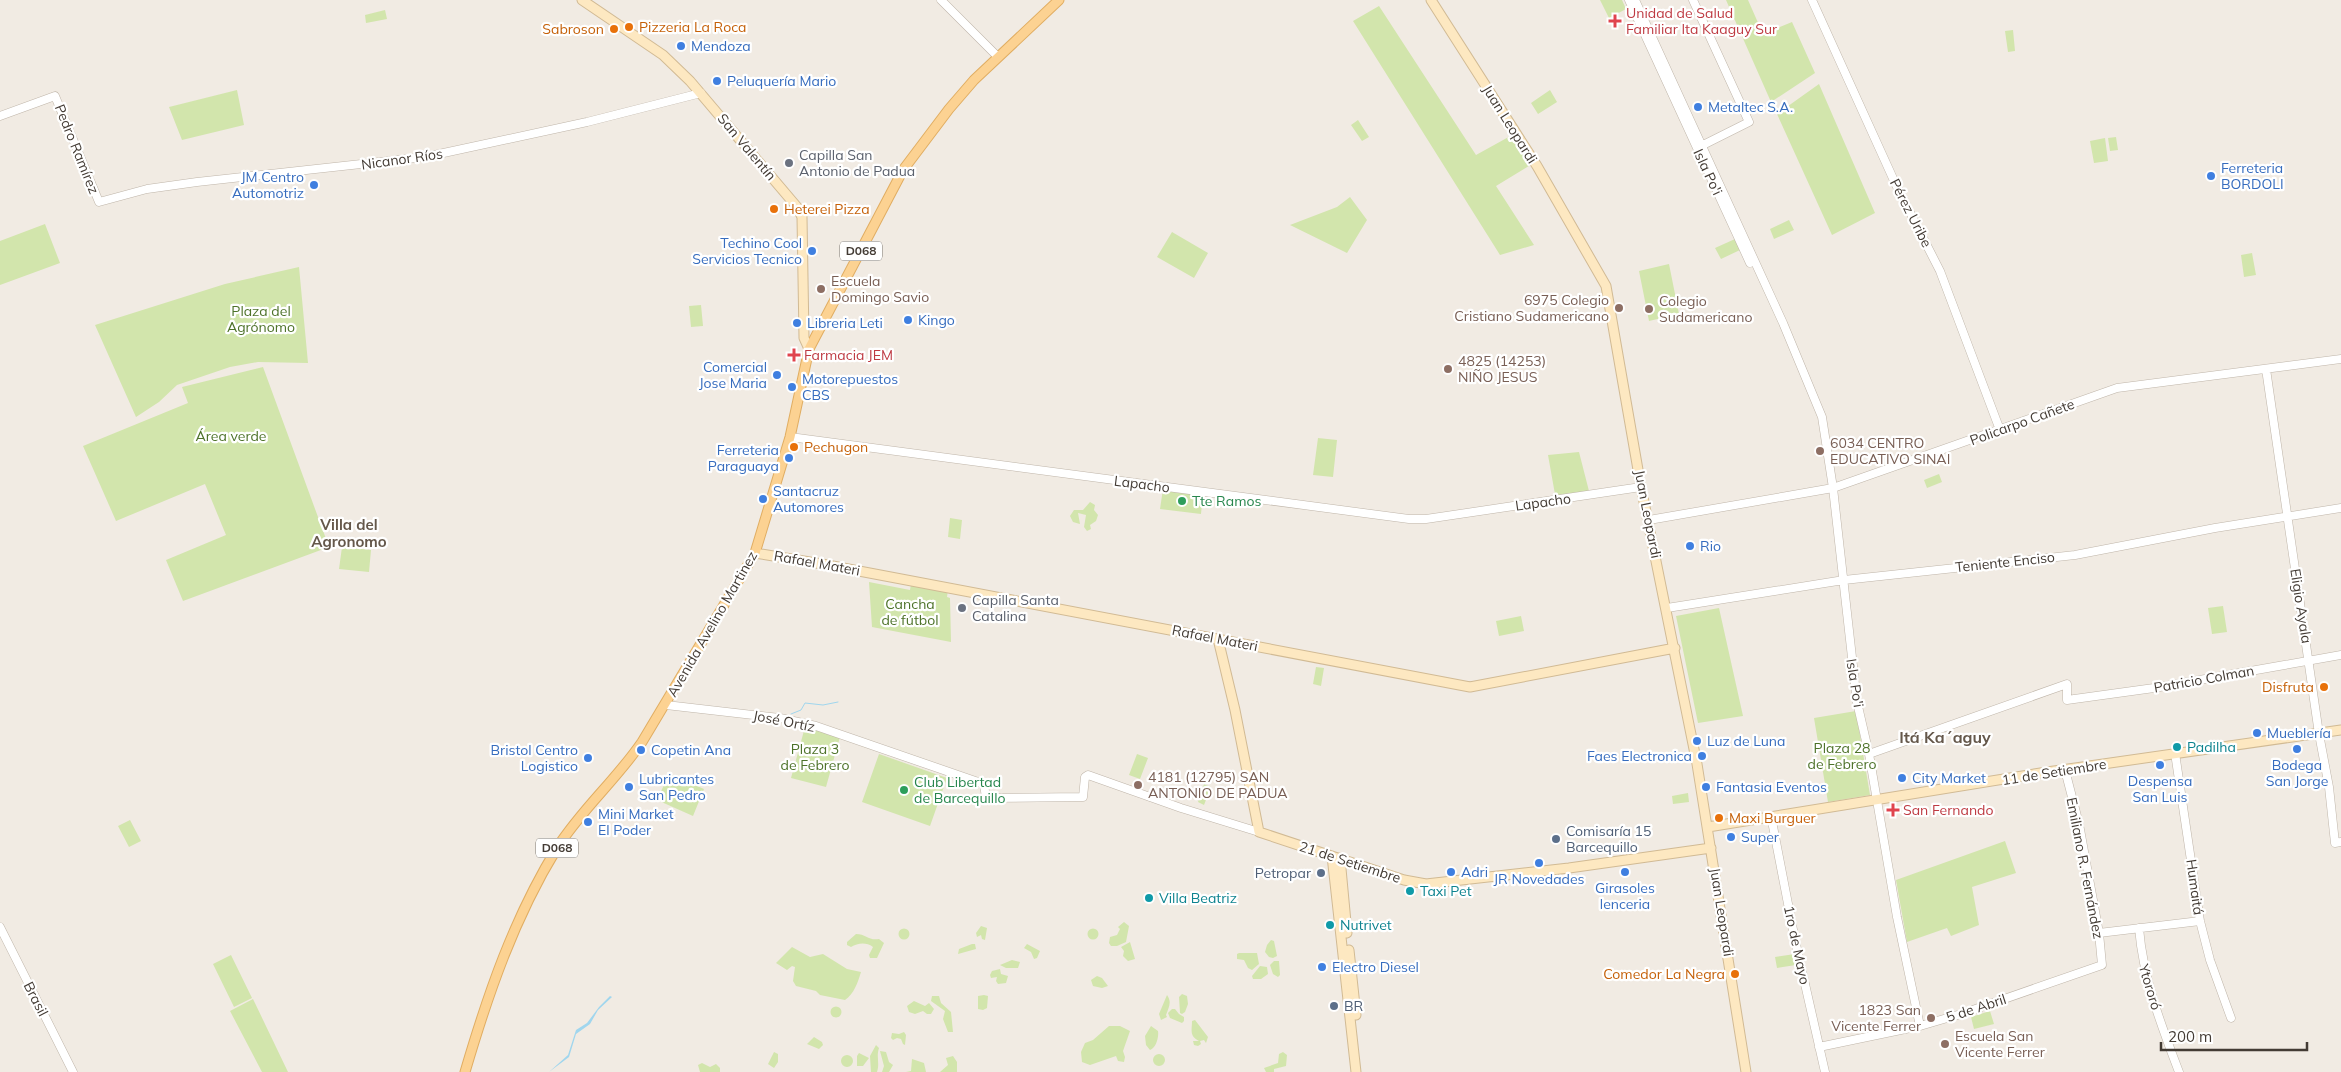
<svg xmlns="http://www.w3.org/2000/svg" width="2341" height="1072" viewBox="0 0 2341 1072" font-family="Mulish,sans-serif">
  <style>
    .green { fill: #d2e5ac }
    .water { fill: #a0d6ee }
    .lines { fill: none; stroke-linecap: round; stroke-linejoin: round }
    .stream { stroke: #a0d6ee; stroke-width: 1 }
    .tertiary-casing { stroke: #bfb5a9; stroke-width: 9 }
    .secondary-casing { stroke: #d1ba94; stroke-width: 11 }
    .primary-casing { stroke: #e0ad62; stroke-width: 11 }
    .tertiary { stroke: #fff; stroke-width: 8 }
    .secondary { stroke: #fde8c1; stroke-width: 9 }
    .primary { stroke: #fcd292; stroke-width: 9 }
    .health-dot { fill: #e0444e; stroke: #fff; stroke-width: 2 }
    .food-dot { fill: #e8710a; stroke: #fff; stroke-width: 2 }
    .shop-dot { fill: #3f7fe0; stroke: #fff; stroke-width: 2 }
    .worship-dot { fill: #6b7280; stroke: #fff; stroke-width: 2 }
    .education-dot { fill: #8d6e63; stroke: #fff; stroke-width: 2 }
    .leisure-dot { fill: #2e9e5b; stroke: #fff; stroke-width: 2 }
    .culture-dot { fill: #0f9aa8; stroke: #fff; stroke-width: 2 }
    .service-dot { fill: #5c6f8a; stroke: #fff; stroke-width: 2 }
    .labels { text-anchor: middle; stroke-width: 4.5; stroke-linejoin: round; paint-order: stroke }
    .shield { fill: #fff; stroke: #7b7671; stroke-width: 1 }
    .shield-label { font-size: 12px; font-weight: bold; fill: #433b34 }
    .health-label { font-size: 14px; fill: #be3a42; stroke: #fff; text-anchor: start }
    .food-label { font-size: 14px; fill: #c56008; stroke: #fff; text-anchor: start }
    .shop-label { font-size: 14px; fill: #366cbe; stroke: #fff; text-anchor: start }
    .street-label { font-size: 14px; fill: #433b34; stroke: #fff }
    .worship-label { font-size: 14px; fill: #5b616d; stroke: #fff; text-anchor: start }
    .education-label { font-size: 14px; fill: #785e54; stroke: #fff; text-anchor: start }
    .park-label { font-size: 14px; fill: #4d7229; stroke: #fff }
    .leisure-label { font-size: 14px; fill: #27864d; stroke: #fff; text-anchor: start }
    .culture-label { font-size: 14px; fill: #0d838f; stroke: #fff; text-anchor: start }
    .service-label { font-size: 14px; fill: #4e5e75; stroke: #fff; text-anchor: start }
    .neighbourhood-label { font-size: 15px; font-weight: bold; fill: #65584b; stroke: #fff }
    .quarter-label { font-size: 16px; font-weight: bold; fill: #65584b; stroke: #fff }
  </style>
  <rect width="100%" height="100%" fill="#f1ebe3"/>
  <path class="green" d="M1600 0H1622L1626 9 1609 18Z
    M1726 0H1748L1763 34 1792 22 1815 73 1771 102Z
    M1379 6 1476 155 1514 134 1532 164 1496 186 1534 245 1500 255 1353 21Z
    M385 10 387 19 366 23 365 15Z
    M2013 30 2015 51 2008 52 2005 31Z
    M1819 84 1875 213 1832 235 1777 114Z
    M237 90 244 125 182 140 169 107Z
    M1550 90 1557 102 1538 114 1531 103Z
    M1358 120 1369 137 1362 141 1351 125Z
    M2116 137 2118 150 2110 151 2108 138Z
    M2105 138 2108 161 2094 163 2090 141Z
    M1350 197 1367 220 1347 253 1290 225 1337 207Z
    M1789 220 1794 230 1774 239 1770 229Z
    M45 224 60 263 0 285V241Z
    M1172 232 1208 253 1194 278 1157 257Z
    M1735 239 1740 250 1721 259 1715 248Z
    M2252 253 2256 275 2244 277 2241 255Z
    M1669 264 1679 314 1649 321 1639 271Z
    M299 267 308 363 258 362 230 367 177 385 159 402 136 417 95 325 225 284Z
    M701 305 703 326 691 327 689 306Z
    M263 367 329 547 183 601 166 560 226 535 205 484 116 521 83 446 188 403 182 387Z
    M1318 438 1337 440 1333 477 1313 475Z
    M1579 452 1590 495 1556 500 1548 455Z
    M1939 474 1942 482 1927 488 1924 480Z
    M1163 489 1203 494 1201 514 1160 509Z
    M1090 502 1095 505 1094 510 1098 515 1096 521 1090 525 1091 529 1087 531 1084 527 1086 515 1078 513 1080 524 1073 522 1070 516 1074 510H1083Z
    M950 518 962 520 960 539 948 537Z
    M342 547 371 550 369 572 339 569Z
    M869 582 910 590 911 584 948 590 947 597 950 598 951 642 872 627Z
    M2223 606 2227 632 2212 634 2208 608Z
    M1719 608 1743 716 1698 723 1676 616Z
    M1521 616 1524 631 1499 636 1496 621Z
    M1316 667 1324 668 1321 686 1313 684Z
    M1856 711 1870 795 1828 802 1814 718Z
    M805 727 840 737 826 787 791 778Z
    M879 754 947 778 930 826 862 802Z
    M1137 754 1148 758 1140 779 1129 775Z
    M669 774 704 789 693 816 657 800Z
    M1204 784 1211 787 1204 805 1198 802Z
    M1688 793 1689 802 1673 804 1672 796Z
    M130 820 141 841 129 847 118 826Z
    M2005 841 2016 873 1972 887 1979 925 1951 936 1947 928 1907 942 1896 880Z
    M1124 922 1129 926 1126 942 1117 946H1111L1109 943 1110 937 1117 935 1120 929 1118 927Z
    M981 926 987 928 985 940 982 939 981 935 977 937 976 933Z
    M1087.5 934a5.5 5.5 0 1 1 11 0a5.5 5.5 0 1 1-11 0Z
    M898.5 934a5.5 5.5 0 1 1 11 0a5.5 5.5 0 1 1-11 0Z
    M856 934C866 934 869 941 879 939L884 943 877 958H870L869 955 873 947C866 942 858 943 851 947L847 945V942Z
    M1271 940 1274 941 1277 956 1273 958 1269 957 1265 952 1267 945Z
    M1130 942 1135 959 1128 961 1123 956 1124 951 1121 947Z
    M972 944H975L976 949 958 954 959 949Z
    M1027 944 1040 951 1037 958 1034 959 1031 952 1024 948Z
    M792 947 810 957 823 954 847 969 861 972C858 982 854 994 845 1000L820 995 816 991 796 986 793 981 795 967 792 966 787 970 776 963Z
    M1239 953H1257L1259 964 1252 970 1248 968 1244 960 1237 959V954Z
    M1795 954 1796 965 1777 968 1775 957Z
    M231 955 252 998 234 1007 213 964Z
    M1012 960 1020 962 1018 968H1006L1000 965Z
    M1274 961H1279L1280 975 1278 977 1273 974 1270 965Z
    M1260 966 1267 967 1268 974 1261 979H1253L1252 976Z
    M1000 969 1001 974 1008 976 1006 983 998 984 996 981 997 977 991 978 990 975 992 971Z
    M1097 976 1102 978 1108 986 1102 988 1093 986 1091 980Z
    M1182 994 1187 996 1188 1004 1185 1012 1182 1014 1180 1013 1179 997Z
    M984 995 988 996 987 1008 983 1010 978 1009V996Z
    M1167 995C1172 1002 1169 1007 1166 1015L1167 1017 1161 1020 1159 1014Z
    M932 996H939L941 1003 951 1012 953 1032H948L943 1019 945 1011 931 1001Z
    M253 999 288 1072H262L230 1011Z
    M914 1001 925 1006 929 1003 934 1009 931 1014H927L923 1011 915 1014 909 1012 907 1006Z
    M830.5 1012a5.5 5.5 0 1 1 11 0a5.5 5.5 0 1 1-11 0Z
    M1172 1009H1175L1179 1014 1184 1017V1021L1182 1023 1170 1018 1168 1013Z
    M1990 1011 1994 1024 1974 1029 1971 1017Z
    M1195 1020 1208 1037 1206 1043 1204 1040 1200 1041 1201 1044 1198 1046 1194 1045 1193 1041H1199C1189 1036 1192 1030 1192 1021Z
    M1109 1026H1120L1130 1031 1123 1051 1125 1057 1124 1062 1118 1061 1116 1056 1090 1065 1082 1062 1081 1052 1085 1043 1093 1040Z
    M1151 1026 1158 1031C1159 1037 1156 1048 1150 1050L1146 1045 1145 1036Z
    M904 1032 906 1035 905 1045 903 1044 901 1039 897 1038 893 1040 891 1038 892 1033 899 1034Z
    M814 1037 822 1042 823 1045 819 1049 807 1044Z
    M876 1045 879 1048C876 1057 880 1063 877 1072H871L870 1056Z
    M880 1051 886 1052 889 1062 893 1065 889 1072H882L884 1066Z
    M774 1052 778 1054V1062L774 1068 768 1064Z
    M1283 1052 1287 1055 1286 1066 1274 1069V1072H1266L1264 1068 1278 1063 1279 1054Z
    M859 1053 869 1058 863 1066H857V1056Z
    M1153 1060a6 6 0 1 1 12 0a6 6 0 1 1-12 0Z
    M841 1061a6 6 0 1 1 12 0a6 6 0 1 1-12 0Z
    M953 1056 957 1062V1072H940L948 1065 946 1058Z
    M912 1059 924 1063 926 1072H906L911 1071Z
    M702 1063 710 1067 716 1064 720 1068V1072H700L698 1065Z"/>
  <path class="water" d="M610 996 612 997 598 1010 590 1024 576 1034 569 1057 549 1072 568 1055 576 1030 587 1023 599 1007Z"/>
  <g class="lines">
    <path class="stream" d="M791 714 801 710 805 703 823 705 838 702"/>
    <g class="tertiary-casing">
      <path id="tertiary" d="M941 0 998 57
        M1629 0 1750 263
        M1635 0 1783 323 1822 417 1833 488 1857 702 1869 754 1897 917 1920 1026
        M1693 0 1749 122 1699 147
        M1812 0 1896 185 1940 271 2000 430
        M0 116 55 96 99 202 147 189 197 182 425 157 587 122 701 93
        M2266 369 2319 734 2329 787 2335 843 2341 842
        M790 437 1409 519H1426L1641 487
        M1649 520 1833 488 2117 388 2341 359
        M1667 608 1844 580 2075 555 2215 528 2341 508
        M666 705 780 718 816 726 984 784 986 798 1083 797 1085 777 1088 775 1181 808 1259 832
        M2175 753 2200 921 2210 960 2231 1018
        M1869 754 2067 684V700L2154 688 2341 655
        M1771 816 1795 940 1825 1072
        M0 927 73 1072
        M2139 928C2143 978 2161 1025 2179 1072
        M2099 933 2200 921
        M1819 1047 1920 1026 1961 1014 2102 965 2099 933 2079 824 2065 770"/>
    </g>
    <g class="secondary-casing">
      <path id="secondary" d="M582 0 663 55 690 81 797 207 802 217 804 338 809 349
        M1431 0 1537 166 1606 286 1641 487 1697 764 1746 1072
        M755 553 822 564 1470 687 1675 648
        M1218 639 1235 710 1259 832 1404 880 1426 884 1569 868 1711 848
        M1708 827 2047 772 2341 730
        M1332 856 1356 1072
        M1340 858 1347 933
        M1349 950 1356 1015"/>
    </g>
    <g class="primary-casing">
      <path id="primary" d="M465 1072C488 994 514 918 557 848 581 810 616 780 642 742L755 553 790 437 809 349 903 170 949 109 974 80 1059 0"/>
    </g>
    <use href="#tertiary" class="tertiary"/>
    <use href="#secondary" class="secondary"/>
    <use href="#primary" class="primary"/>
  </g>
  <g class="health-dot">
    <path d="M1612.5 13.5h5v5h5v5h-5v5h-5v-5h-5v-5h5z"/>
    <path d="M791.5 347.5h5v5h5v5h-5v5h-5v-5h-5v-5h5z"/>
    <path d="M1890.5 802.5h5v5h5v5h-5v5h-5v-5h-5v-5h5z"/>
  </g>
  <g class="food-dot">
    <circle cx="629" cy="27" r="5"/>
    <circle cx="614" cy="29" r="5"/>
    <circle cx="774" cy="209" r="5"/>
    <circle cx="794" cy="447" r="5"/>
    <circle cx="2324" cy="687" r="5"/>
    <circle cx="1719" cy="818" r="5"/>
    <circle cx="1735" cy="974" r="5"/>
  </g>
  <g class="shop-dot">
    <circle cx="681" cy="46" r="5"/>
    <circle cx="717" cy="81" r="5"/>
    <circle cx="1698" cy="107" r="5"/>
    <circle cx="2211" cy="176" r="5"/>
    <circle cx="314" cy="185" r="5"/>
    <circle cx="812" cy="251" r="5"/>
    <circle cx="908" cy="320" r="5"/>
    <circle cx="797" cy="323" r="5"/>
    <circle cx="777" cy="375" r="5"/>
    <circle cx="792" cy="387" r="5"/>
    <circle cx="789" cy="458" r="5"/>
    <circle cx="763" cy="499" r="5"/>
    <circle cx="1690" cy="546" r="5"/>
    <circle cx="2257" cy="733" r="5"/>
    <circle cx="1697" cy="741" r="5"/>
    <circle cx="2297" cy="749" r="5"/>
    <circle cx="641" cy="750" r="5"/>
    <circle cx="1702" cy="756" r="5"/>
    <circle cx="588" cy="758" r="5"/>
    <circle cx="2160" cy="765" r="5"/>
    <circle cx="1902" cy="778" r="5"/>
    <circle cx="629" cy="787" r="5"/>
    <circle cx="1706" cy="787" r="5"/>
    <circle cx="588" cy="822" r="5"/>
    <circle cx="1731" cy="837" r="5"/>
    <circle cx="1539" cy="863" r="5"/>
    <circle cx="1451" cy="872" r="5"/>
    <circle cx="1625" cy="872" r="5"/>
    <circle cx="1322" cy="967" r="5"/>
  </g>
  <g class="worship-dot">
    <circle cx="789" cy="163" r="5"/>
    <circle cx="962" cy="608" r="5"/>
  </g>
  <g class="education-dot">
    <circle cx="821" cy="289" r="5"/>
    <circle cx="1619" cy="308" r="5"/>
    <circle cx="1649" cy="309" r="5"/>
    <circle cx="1448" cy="369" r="5"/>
    <circle cx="1820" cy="451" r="5"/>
    <circle cx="1138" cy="785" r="5"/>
    <circle cx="1931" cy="1018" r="5"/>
    <circle cx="1945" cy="1044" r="5"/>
  </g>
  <g class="leisure-dot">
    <circle cx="1182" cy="501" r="5"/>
    <circle cx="904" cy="790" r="5"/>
  </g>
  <g class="culture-dot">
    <circle cx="2177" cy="747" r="5"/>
    <circle cx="1410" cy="891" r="5"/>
    <circle cx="1149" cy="898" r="5"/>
    <circle cx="1330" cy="925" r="5"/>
  </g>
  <g class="service-dot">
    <circle cx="1556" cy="839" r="5"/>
    <circle cx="1321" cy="873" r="5"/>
    <circle cx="1334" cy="1006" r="5"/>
  </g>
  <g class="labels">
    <g class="shield">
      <rect x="840" y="241.5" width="42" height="19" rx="4"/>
      <rect x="536" y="838.5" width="42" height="19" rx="4"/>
    </g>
    <g class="shield-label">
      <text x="861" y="255">D068</text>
      <text x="557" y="852">D068</text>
    </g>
    <g class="health-label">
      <text x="1626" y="18">Unidad de Salud<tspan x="1626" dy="16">Familiar Ita Kaaguy Sur</tspan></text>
      <text x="804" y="360">Farmacia JEM</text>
      <text x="1903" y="815">San Fernando</text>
    </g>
    <g class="food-label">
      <text x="639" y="32">Pizzeria La Roca</text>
      <text x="604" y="34" text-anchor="end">Sabroson</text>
      <text x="784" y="214">Heterei Pizza</text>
      <text x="804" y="452">Pechugon</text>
      <text x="2314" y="692" text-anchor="end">Disfruta</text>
      <text x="1729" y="823">Maxi Burguer</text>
      <text x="1725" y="979" text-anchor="end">Comedor La Negra</text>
    </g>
    <g class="shop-label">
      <text x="691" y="51">Mendoza</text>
      <text x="727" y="86">Peluquería Mario</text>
      <text x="1708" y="112">Metaltec S.A.</text>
      <text x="2221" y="173">Ferreteria<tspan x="2221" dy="16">BORDOLI</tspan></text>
      <text x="304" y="182" text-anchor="end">JM Centro<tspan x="304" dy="16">Automotriz</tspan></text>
      <text x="802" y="248" text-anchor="end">Techino Cool<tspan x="802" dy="16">Servicios Tecnico</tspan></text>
      <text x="918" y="325">Kingo</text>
      <text x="807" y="328">Libreria Leti</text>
      <text x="767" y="372" text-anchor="end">Comercial<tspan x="767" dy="16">Jose Maria</tspan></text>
      <text x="802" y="384">Motorepuestos<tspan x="802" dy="16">CBS</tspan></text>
      <text x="779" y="455" text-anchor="end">Ferreteria<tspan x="779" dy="16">Paraguaya</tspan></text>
      <text x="773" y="496">Santacruz<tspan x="773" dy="16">Automores</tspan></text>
      <text x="1700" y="551">Rio</text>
      <text x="2267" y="738">Mueblería</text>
      <text x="1707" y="746">Luz de Luna</text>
      <text x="578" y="755" text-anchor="end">Bristol Centro<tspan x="578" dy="16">Logistico</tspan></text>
      <text x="651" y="755">Copetin Ana</text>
      <text x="1692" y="761" text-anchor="end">Faes Electronica</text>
      <text x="2297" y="770" text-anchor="middle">Bodega<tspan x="2297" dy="16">San Jorge</tspan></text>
      <text x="1912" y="783">City Market</text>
      <text x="639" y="784">Lubricantes<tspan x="639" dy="16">San Pedro</tspan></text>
      <text x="2160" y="786" text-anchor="middle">Despensa<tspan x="2160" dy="16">San Luis</tspan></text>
      <text x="1716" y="792">Fantasia Eventos</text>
      <text x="598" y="819">Mini Market<tspan x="598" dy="16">El Poder</tspan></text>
      <text x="1741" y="842">Super</text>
      <text x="1461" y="877">Adri</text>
      <text x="1539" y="884" text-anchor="middle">JR Novedades</text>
      <text x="1625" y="893" text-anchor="middle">Girasoles<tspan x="1625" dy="16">lenceria</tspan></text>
      <text x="1332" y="972">Electro Diesel</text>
    </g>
    <g class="street-label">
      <text transform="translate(1510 124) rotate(58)" y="5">Juan Leopardi</text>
      <text transform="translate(747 147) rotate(50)" y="5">San Valentín</text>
      <text transform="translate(77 149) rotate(68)" y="5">Pedro Ramírez</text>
      <text transform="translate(402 159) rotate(-8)" y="5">Nicanor Ríos</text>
      <text transform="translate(1708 172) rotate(65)" y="5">Isla Po'i</text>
      <text transform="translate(1911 213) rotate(63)" y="5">Pérez Uribe</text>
      <text transform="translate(2022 422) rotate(-20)" y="5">Policarpo Cañete</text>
      <text transform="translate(1142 484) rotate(7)" y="5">Lapacho</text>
      <text transform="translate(1543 502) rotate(-8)" y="5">Lapacho</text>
      <text transform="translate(1648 514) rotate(79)" y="5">Juan Leopardi</text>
      <text transform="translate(2005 562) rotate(-6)" y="5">Teniente Enciso</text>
      <text transform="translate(817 563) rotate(10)" y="5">Rafael Materi</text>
      <text transform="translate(2301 606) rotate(81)" y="5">Eligio Ayala</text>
      <text transform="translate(712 624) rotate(-60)" y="5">Avenida Avelino Martinez</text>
      <text transform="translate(1215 638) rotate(11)" y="5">Rafael Materi</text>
      <text transform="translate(2204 679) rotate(-10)" y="5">Patricio Colman</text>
      <text transform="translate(1855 683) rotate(81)" y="5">Isla Po'i</text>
      <text transform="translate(784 721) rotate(11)" y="5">José Ortíz</text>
      <text transform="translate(2054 772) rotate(-9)" y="5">11 de Setiembre</text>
      <text transform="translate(1350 862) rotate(18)" y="5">21 de Setiembre</text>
      <text transform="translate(2085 868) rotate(79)" y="5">Emiliano R. Fernández</text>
      <text transform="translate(2195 887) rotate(82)" y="5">Humaitá</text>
      <text transform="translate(1722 912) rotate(81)" y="5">Juan Leopardi</text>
      <text transform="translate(1797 945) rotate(78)" y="5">1ro de Mayo</text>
      <text transform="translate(2150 987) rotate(73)" y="5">Ytororó</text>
      <text transform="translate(36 999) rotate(63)" y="5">Brasil</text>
      <text transform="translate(1976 1008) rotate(-18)" y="5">5 de Abril</text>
    </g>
    <g class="worship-label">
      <text x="799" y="160">Capilla San<tspan x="799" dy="16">Antonio de Padua</tspan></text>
      <text x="972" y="605">Capilla Santa<tspan x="972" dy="16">Catalina</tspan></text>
    </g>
    <g class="education-label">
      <text x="831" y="286">Escuela<tspan x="831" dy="16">Domingo Savio</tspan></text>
      <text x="1609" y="305" text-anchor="end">6975 Colegio<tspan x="1609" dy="16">Cristiano Sudamericano</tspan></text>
      <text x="1659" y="306">Colegio<tspan x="1659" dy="16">Sudamericano</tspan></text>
      <text x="1458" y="366">4825 (14253)<tspan x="1458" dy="16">NIÑO JESUS</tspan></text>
      <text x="1830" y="448">6034 CENTRO<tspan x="1830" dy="16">EDUCATIVO SINAI</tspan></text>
      <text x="1148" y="782">4181 (12795) SAN<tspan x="1148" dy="16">ANTONIO DE PADUA</tspan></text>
      <text x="1921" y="1015" text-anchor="end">1823 San<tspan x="1921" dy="16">Vicente Ferrer</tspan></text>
      <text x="1955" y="1041">Escuela San<tspan x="1955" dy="16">Vicente Ferrer</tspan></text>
    </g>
    <g class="park-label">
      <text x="261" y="316">Plaza del<tspan x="261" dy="16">Agrónomo</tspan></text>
      <text x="231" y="441">Área verde</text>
      <text x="910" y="609">Cancha<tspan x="910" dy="16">de fútbol</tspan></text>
      <text x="1842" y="753">Plaza 28<tspan x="1842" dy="16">de Febrero</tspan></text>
      <text x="815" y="754">Plaza 3<tspan x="815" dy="16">de Febrero</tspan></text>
    </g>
    <g class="leisure-label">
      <text x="1192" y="506">Tte Ramos</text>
      <text x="914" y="787">Club Libertad<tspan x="914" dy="16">de Barcequillo</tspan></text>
    </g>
    <g class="culture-label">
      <text x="2187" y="752">Padilha</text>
      <text x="1420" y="896">Taxi Pet</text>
      <text x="1159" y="903">Villa Beatriz</text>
      <text x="1340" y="930">Nutrivet</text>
    </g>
    <g class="service-label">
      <text x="1566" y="836">Comisaría 15<tspan x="1566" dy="16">Barcequillo</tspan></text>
      <text x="1311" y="878" text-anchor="end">Petropar</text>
      <text x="1344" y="1011">BR</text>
    </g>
    <g class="neighbourhood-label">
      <text x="349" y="530">Villa del<tspan x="349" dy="17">Agronomo</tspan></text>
    </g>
    <g class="quarter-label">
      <text x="1945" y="743">Itá Ka´aguy</text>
    </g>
  </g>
  <path d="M2161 1042v8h146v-8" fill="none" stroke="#433b34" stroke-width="2.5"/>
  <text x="2168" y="1042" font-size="15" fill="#433b34" stroke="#ffffff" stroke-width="4" paint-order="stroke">200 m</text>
</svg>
